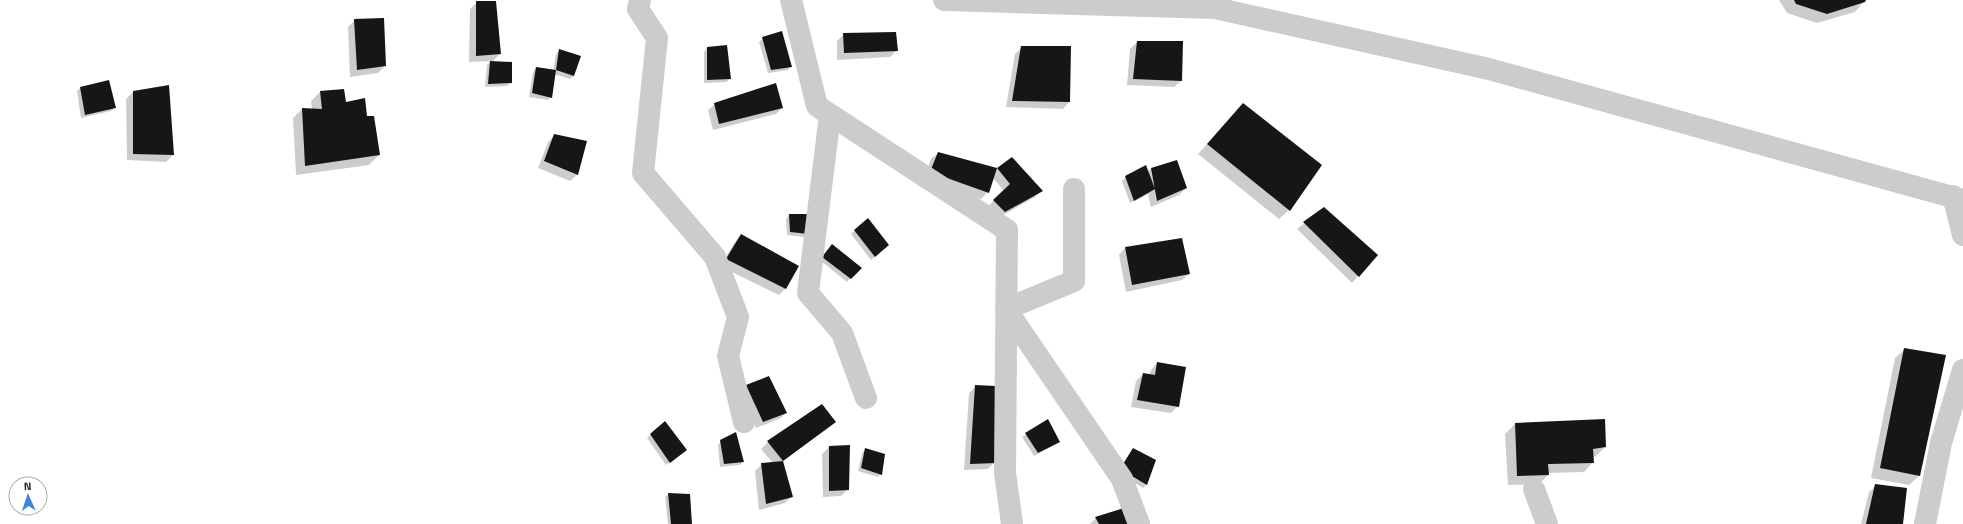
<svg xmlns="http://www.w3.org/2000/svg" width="1963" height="524" viewBox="0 0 1963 524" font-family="'Titillium Web',sans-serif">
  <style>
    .shadow { fill: #0003 }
    .building { fill: #161616 }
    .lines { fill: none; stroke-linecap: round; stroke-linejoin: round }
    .street { stroke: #ccc; stroke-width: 22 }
  </style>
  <rect width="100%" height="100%" fill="#fff"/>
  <path class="shadow" d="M1779 0H1865L1855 12 1817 23 1787 13Z
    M477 2 500 54 492 62 511 82 507 86 485 87 487 65 491 61 469 62 470 9Z
    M355 20 385 66 378 73 350 77 348 27Z
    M844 34 897 50 890 57 837 60V41Z
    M763 38 791 66 788 70 768 73 759 42Z
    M1137 42 1181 81 1174 87 1127 85 1130 49Z
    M1022 47 1069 102 1063 109 1006 107 1015 54Z
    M707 48 730 79 726 82 704 83V52Z
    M559 50 574 76 570 79 554 74 551 97 548 100 529 97 533 72 536 68 553 71 556 54Z
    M168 86 173 155 166 162 127 160 126 99 133 92Z
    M80 88 115 107 111 111 81 118 77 91Z
    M320 92 345 103 366 117 379 155 369 165 296 175 293 118 302 109H312L311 101Z
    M715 104 782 108 776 114 713 130 708 110Z
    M1243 104 1289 210 1279 219 1198 154Z
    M555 135 586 142 577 175 570 181 538 168 548 142Z
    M938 153 997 169 1012 158 1041 191 1035 197 998 218 987 207 1004 191 993 178 988 192 981 199 924 179 931 159Z
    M1151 168 1186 188 1179 195 1151 207 1148 194 1130 203 1122 181 1126 177 1148 172Z
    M1324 208 1358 276 1352 283 1297 229Z
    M789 215 808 234 804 237 787 235 786 219Z
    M855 230 884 248 871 260 851 234Z
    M741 235 786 288 779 295 720 266 735 242Z
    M829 248 860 268 847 282 820 260Z
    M1125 248 1189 274 1182 280 1126 292 1119 255Z
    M1905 349 1919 476 1909 485 1871 478 1895 358Z
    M1157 363 1178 406 1171 413 1131 407 1136 381 1143 374 1149 375 1151 370Z
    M747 386 786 413 779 419 756 428 740 393Z
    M976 386 995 462 988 469 964 470 969 393Z
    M1604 420 1605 447 1596 456 1593 457V462L1584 472 1548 473V475L1539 484 1508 485 1505 434 1515 424Z
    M1048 421 1059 442 1034 456 1022 437Z
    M834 422 782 462 792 496 785 503 759 510 755 471 762 464 773 463 761 449 768 442Z
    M664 423 682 453 666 465 647 438Z
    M721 441 743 461 740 465 720 467 718 445Z
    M829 447 848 489 841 496 823 497 822 454Z
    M865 449 881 474 878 477 858 471 862 453Z
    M1133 449 1155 461 1146 485 1143 488 1118 472Z
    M1876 486 1902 524H1861L1869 492Z
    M669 494 691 524H668L665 497Z
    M1096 518 1130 524H1090Z"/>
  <path class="building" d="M1794 0H1866L1865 2 1827 14 1796 4Z
    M476 1H496L501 54 476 56Z
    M384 18 386 66 357 70 354 19Z
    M782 31 792 67 771 70 762 37Z
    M896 32 898 51 844 53 843 33Z
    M1137 41H1183L1182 81 1133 79Z
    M727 45 731 79 707 80V47Z
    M1021 46H1071L1070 102 1012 101Z
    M559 49 581 56 574 76 556 70 552 98 532 93 536 67 556 70Z
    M490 61 512 62V83L488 84Z
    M109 80 116 108 85 115 80 87Z
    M776 83 783 108 719 124 714 103Z
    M169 85 174 155 133 154V91Z
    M344 89 346 102 365 98 367 116H374L380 155 305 166 302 108 322 109 320 91Z
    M1243 103 1322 165 1290 211 1207 144Z
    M554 134 587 141 578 175 544 161Z
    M938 152 997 168 1012 157 1043 191 1005 212 993 200 1010 184 997 168 989 193 930 172Z
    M1177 160 1187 188 1157 201 1151 168Z
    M1146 165 1155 189 1134 201 1125 176Z
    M1324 207 1378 255 1359 277 1303 222Z
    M789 214H809V234L790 232Z
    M868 218 889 245 875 257 854 230Z
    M741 234 799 266 786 289 726 259Z
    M1182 238 1190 274 1132 285 1125 247Z
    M832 244 862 268 851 279 822 257Z
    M1904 348 1946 355 1920 476 1880 468Z
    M1157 362 1186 367 1179 407 1137 400 1143 373 1155 375Z
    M769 376 787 413 763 422 746 385Z
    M975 385 996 386V463L970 464Z
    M822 404 836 422 783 461 767 441Z
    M1048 419 1060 442 1038 453 1025 433Z
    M1605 419 1606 447 1593 449 1594 463 1548 464 1549 475 1517 476 1515 423Z
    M665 421 687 450 670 463 650 434Z
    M736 432 744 462 724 464 720 440Z
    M850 445 849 490 829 491V446Z
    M865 448 885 454 882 475 861 468Z
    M1133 448 1156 460 1147 485 1120 469Z
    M783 461 793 497 766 504 761 463Z
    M1875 484 1907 488 1903 524H1866Z
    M668 493 690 494 692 524H671Z
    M1124 508 1131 524H1099L1095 517Z"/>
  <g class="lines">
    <path class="street" d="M640 0 638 9 657 38 643 173 715 257 738 317 728 356 744 422
      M791 0 817 106 1007 230 1005 473 1012 524
      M944 0 1215 8 1489 69 1963 200
      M830 115 808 293 842 333 866 398
      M1074 189V281L1006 309 1122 479 1139 524
      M1953 196 1963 235
      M1534 489 1547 524
      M1925 524 1941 443 1963 370"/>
  </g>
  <g transform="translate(28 496) rotate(357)"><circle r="19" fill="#ffffff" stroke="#acacac"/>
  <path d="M0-3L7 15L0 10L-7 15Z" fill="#3d85da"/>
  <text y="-6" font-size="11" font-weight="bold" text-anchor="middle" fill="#2f2f2f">N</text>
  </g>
</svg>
